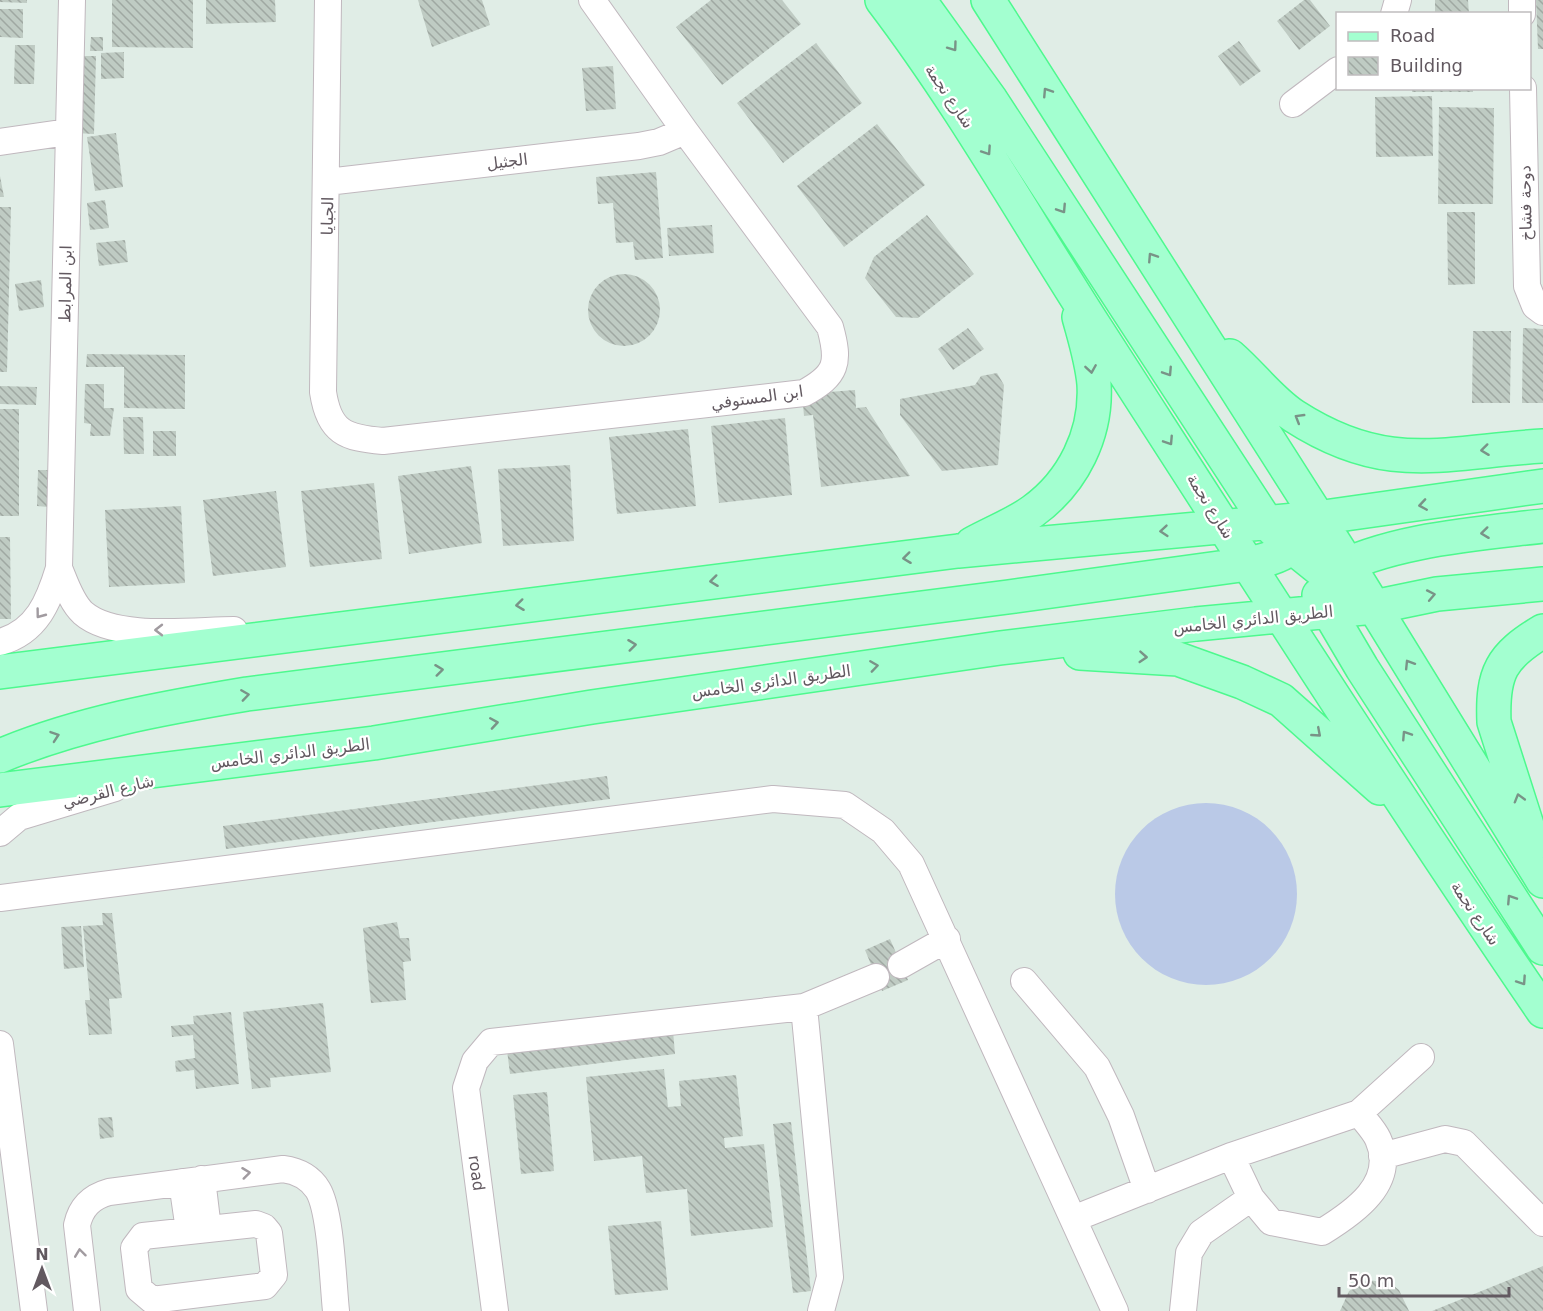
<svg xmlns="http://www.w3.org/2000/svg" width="1543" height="1311" viewBox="0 0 1543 1311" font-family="'DejaVu Sans',Cairo,sans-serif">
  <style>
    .green { fill: #bac9e7 }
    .building { fill: url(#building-back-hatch) }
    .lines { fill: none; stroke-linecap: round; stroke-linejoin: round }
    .minor-casing { stroke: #c0b8be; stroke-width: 28 }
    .major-casing { stroke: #4df98e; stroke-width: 36 }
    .minor { stroke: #fff; stroke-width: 26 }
    .major { stroke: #a3ffd0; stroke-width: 33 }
    .oneway { stroke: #799387 }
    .oneway2 { stroke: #a19ba0 }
    .labels { text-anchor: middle; stroke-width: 4.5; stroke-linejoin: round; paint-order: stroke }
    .street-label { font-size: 16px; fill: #625960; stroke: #fff }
  </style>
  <defs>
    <pattern id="building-back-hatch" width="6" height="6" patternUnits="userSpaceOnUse" patternTransform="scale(1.5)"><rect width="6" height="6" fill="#bfcbc3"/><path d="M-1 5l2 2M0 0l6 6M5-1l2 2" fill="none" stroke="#9fa8a2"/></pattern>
  </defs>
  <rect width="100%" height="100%" fill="#e0ede6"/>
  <path class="green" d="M1115 894a91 91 0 1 1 182 0a91 91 0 1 1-182 0Z"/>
  <path class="building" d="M0 0H27V3L0 2Z
    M112 0H193V48L112 47Z
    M206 0H275L276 22 206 24Z
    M418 0H482L490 25 432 47Z
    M711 0H782L801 24 722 85 676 27Z
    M1304 0H1310L1330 26 1299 50 1277 21Z
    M1435 0H1468L1469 14H1435Z
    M1536 0H1543V49H1538Z
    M0 9H23V38L0 37Z
    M91 37H103V51H90Z
    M1239 41 1261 71 1240 86 1218 56Z
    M816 43 862 103 783 163 737 103Z
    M15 45H35L34 84H14Z
    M124 52V78L101 79V53Z
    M77 56H96L94 134 75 133Z
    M613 66 616 109 586 111 582 68Z
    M1412 88H1473V92H1412Z
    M1432 96 1433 156 1376 157 1375 97Z
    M1439 107 1494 108 1493 204H1438Z
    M877 124 925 185 844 247 797 186Z
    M116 133 123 187 95 191 87 137Z
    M656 172 663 258 635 260 633 242 616 243 613 203 598 204 596 177Z
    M0 176 4 197H0Z
    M105 200 109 228 90 230 87 203Z
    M0 207H11L7 372H0Z
    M1447 212H1475V284L1448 285Z
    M927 215 974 274 918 318 896 317 865 278 874 257Z
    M712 225 714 253 669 256 667 228Z
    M125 240 128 262 99 266 96 243Z
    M588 310a36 36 0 1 1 72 0a36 36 0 1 1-72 0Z
    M41 280 44 307 19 311 15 284Z
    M968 328 984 349 953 370 938 349Z
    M1523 328 1543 329V403H1522Z
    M1473 331H1511L1510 403H1472Z
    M87 354 185 355V409L124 408V367H86Z
    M997 373 1004 385 998 465 942 471 900 415V399L975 385 981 376Z
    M85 384H104V408H114L110 436H90L91 424 84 423Z
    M0 386 37 387 36 405 0 404Z
    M855 390 856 408 866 407 910 476 821 487 813 415 804 416 802 394Z
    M0 409H19V516H0Z
    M123 417H143L144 454H124Z
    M785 418 792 495 719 503 711 426Z
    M688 429 696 506 617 514 609 437Z
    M153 431H176V456H153Z
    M570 465 574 541 503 546 498 469Z
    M471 466 482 543 409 554 398 476Z
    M38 470H49L48 507 37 506Z
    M374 483 382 559 310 567 301 491Z
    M276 491 286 567 213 576 203 500Z
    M181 506 185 583 109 587 105 510Z
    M0 537H10L11 619H0Z
    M607 776 610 799 226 849 223 826Z
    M102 913H112L122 998 109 999 112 1034 89 1035 85 1000H90L83 926 103 925Z
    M397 922 400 938H409L411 961 403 962 406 1000 371 1003 363 928Z
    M81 926 84 967 64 969 61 927Z
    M890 939 908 980 882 991 865 950Z
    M323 1003 331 1072 270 1078 271 1087 252 1089 243 1012Z
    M231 1012 239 1084 196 1089 194 1070 176 1072 175 1061 195 1058 193 1035 172 1037 171 1026 194 1024 193 1016Z
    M673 1031 675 1054 510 1074 507 1050Z
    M664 1069 668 1107 681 1106 679 1081 736 1075 743 1136 724 1138 725 1148 764 1144 773 1227 691 1236 687 1189 646 1193 642 1156 594 1161 586 1077Z
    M547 1092 554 1171 521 1174 513 1095Z
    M112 1117 114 1137 100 1139 98 1118Z
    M791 1122 811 1291 793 1293 773 1124Z
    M661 1221 668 1290 615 1295 608 1226Z
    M1543 1266V1311H1432Z
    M1368 1280 1390 1283 1399 1290 1409 1311H1340L1349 1291Z"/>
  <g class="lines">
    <g class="minor-casing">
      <path id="minor" d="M328 0 323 392C329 432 345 438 383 441L804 393C837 375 840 363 830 327L685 131 592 0
        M1522 0V14
        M1394 14 1398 0
        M1523 88 1527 286 1535 306 1543 312
        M1293 104 1338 70
        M0 142 68 132
        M327 182 639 146 659 142 685 131
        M59 568C65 582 71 602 83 613 115 641 194 630 234 630
        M0 642C37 632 49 601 59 568L72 0
        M0 833 19 817 115 788
        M0 898 773 799 845 805 883 831 911 864 1115 1311
        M901 965 947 939
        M1024 981 1097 1067 1121 1116 1147 1190
        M804 1007 830 1277 821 1311
        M0 1044 34 1311
        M1359 1113 1421 1057
        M1382 1156 1445 1139 1464 1143 1543 1223
        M202 1179 208 1229
        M182 1182 189 1230
        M1073 1219 1231 1156 1359 1113C1365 1121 1374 1130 1378 1139 1398 1183 1353 1213 1322 1232L1271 1222 1251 1198 1231 1156
        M256 1224 264 1227 269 1233 274 1275 265 1286 152 1300 139 1289 134 1248 143 1236Z
        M87 1311 77 1225C81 1207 91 1197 109 1192L283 1169C298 1171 310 1177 318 1190 331 1212 333 1283 336 1311
        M495 1311 466 1088 475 1061 491 1042 804 1007 876 977
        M1183 1311 1189 1253 1201 1233 1251 1198"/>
    </g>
    <g class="major-casing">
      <path id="major" d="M882 0C962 105 1026 220 1097 330 1244 558 1390 787 1543 1011
        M919 0 991 100 1267 523C1297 553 1329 578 1365 601
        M988 0 1347 563 1543 881
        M1230 356C1252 375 1270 400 1294 416 1387 476 1443 452 1543 446
        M972 544C992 533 1015 524 1033 511 1073 482 1097 434 1094 384 1092 361 1085 339 1079 317
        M1329 573C1389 540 1476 534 1543 526
        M1319 595 1362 668 1543 948
        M1080 653 1178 659 1242 682 1281 700 1380 788
        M0 672 958 551 1317 518 1543 486
        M0 756C79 723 163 708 247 694L1008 597 1248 564C1289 555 1292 550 1317 518
        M0 790 374 743 592 707 1000 648 1196 624 1374 607 1437 594 1543 584
        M1533 844 1494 722C1492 673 1501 656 1543 631"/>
    </g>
    <use href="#minor" class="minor"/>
    <use href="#major" class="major"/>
  </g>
  <defs><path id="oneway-chevron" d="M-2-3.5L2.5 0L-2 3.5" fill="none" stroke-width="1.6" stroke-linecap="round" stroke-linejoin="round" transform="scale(1.5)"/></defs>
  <g class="oneway">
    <use href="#oneway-chevron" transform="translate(953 47) rotate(54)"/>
    <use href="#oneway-chevron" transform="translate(1047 92) rotate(-123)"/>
    <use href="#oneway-chevron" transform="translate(987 151) rotate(56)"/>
    <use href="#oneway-chevron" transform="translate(1062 209) rotate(57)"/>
    <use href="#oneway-chevron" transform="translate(1152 257) rotate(-123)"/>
    <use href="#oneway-chevron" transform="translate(1091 369) rotate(81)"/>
    <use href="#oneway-chevron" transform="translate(1168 372) rotate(57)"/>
    <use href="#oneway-chevron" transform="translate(1299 418) rotate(-149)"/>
    <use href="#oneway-chevron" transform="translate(1169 441) rotate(57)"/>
    <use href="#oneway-chevron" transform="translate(1485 450) rotate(173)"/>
    <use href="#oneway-chevron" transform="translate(1423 505) rotate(171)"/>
    <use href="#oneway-chevron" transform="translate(1164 531) rotate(175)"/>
    <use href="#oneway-chevron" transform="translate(1485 533) rotate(173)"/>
    <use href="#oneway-chevron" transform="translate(907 558) rotate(173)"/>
    <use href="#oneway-chevron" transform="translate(714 581) rotate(173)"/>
    <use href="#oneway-chevron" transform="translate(1431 595) rotate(-11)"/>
    <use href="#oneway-chevron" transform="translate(520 605) rotate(173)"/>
    <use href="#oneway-chevron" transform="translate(632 645) rotate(-7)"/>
    <use href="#oneway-chevron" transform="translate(1143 657) rotate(4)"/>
    <use href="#oneway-chevron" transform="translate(1409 664) rotate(-122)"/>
    <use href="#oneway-chevron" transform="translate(874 666) rotate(-8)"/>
    <use href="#oneway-chevron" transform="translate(439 670) rotate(-7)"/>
    <use href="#oneway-chevron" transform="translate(245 695) rotate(-8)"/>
    <use href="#oneway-chevron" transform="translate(494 723) rotate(-9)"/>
    <use href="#oneway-chevron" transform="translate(1317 733) rotate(41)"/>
    <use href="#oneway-chevron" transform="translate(1406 735) rotate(-123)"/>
    <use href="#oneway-chevron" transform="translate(55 736) rotate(-19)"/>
    <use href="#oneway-chevron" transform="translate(1519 798) rotate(-106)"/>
    <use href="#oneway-chevron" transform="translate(1511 899) rotate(-123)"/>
    <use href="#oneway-chevron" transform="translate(1522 981) rotate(56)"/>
  </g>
  <g class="oneway2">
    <use href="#oneway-chevron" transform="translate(40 614) rotate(127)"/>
    <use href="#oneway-chevron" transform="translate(159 630) rotate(180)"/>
    <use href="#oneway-chevron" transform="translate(246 1173) rotate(-7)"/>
    <use href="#oneway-chevron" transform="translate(80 1253) rotate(-97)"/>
  </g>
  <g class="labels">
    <g class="street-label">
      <text transform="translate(950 96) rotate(56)" y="6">شارع نجمة</text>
      <text transform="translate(507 161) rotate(-7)" y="6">الجثيل</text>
      <text transform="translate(1525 203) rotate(-91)" y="6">دوحة فشاخ</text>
      <text transform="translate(327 216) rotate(-89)" y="6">الجبايا</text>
      <text transform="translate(65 284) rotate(-89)" y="6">ابن المرابط</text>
      <text transform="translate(757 397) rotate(-8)" y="6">ابن المستوفي</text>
      <text transform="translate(1211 506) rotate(58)" y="6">شارع نجمة</text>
      <text transform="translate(1253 619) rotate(-6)" y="6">الطريق الدائري الخامس</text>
      <text transform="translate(771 681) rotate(-8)" y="6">الطريق الدائري الخامس</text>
      <text transform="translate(290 753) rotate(-7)" y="6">الطريق الدائري الخامس</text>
      <text transform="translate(108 791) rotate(-14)" y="6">شارع القرضي</text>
      <text transform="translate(1476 913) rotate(56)" y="6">شارع نجمة</text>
      <text transform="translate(477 1173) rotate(82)" y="6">road</text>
    </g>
  </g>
  <rect x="1336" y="12" width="195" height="78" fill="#ffffff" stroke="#c0bdbf" stroke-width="1.5"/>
  <rect x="1348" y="32" width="30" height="9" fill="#a3ffd0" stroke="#c0bdbf" stroke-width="1.5"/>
  <text x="1390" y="42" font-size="18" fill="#625960">Road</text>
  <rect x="1348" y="57" width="30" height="18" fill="url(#building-back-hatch)" stroke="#c0bdbf" stroke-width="1.5"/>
  <text x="1390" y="72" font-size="18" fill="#625960">Building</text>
  <g transform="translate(42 1269)" stroke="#ffffff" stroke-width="4.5" paint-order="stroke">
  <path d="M0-4.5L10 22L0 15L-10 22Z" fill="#625960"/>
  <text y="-9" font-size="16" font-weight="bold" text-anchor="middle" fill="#625960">N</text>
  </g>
  <path d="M1339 1287v9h170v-9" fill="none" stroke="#625960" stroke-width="3"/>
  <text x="1348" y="1287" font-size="18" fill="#625960" stroke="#ffffff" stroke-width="4.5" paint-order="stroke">50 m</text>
</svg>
